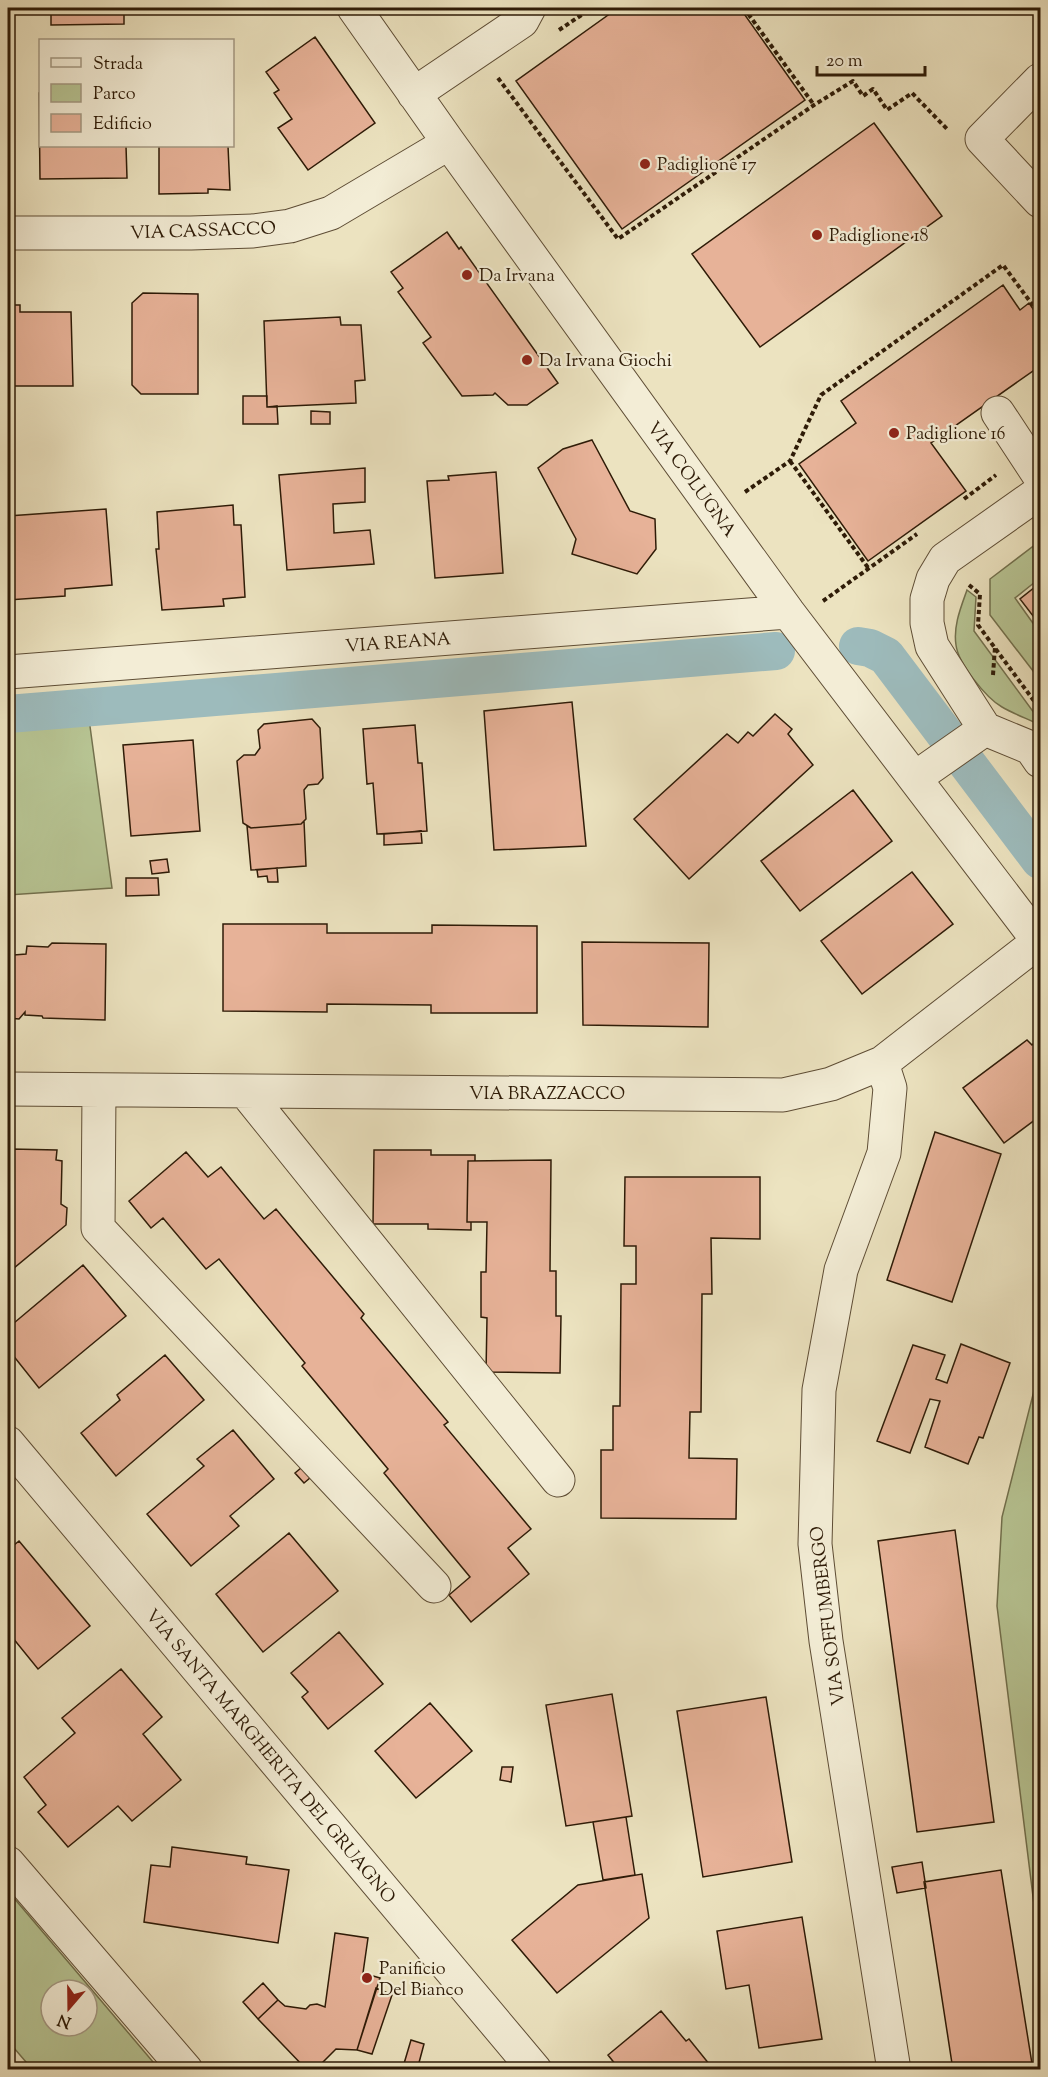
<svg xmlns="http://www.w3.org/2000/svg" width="1048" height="2077" viewBox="0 0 1048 2077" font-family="'Sorts Mill Goudy',serif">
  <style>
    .green { fill: #b7c493; stroke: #72704d; stroke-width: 1.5; fill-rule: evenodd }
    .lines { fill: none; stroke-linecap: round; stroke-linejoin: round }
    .canal { stroke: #9dbbbc; stroke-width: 38 }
    .building { fill: #e7b298; stroke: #2e1b07; stroke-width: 1.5 }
    .minor-casing { stroke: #5e4d35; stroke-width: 35 }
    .path { stroke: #2e1b07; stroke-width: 4; stroke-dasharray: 4.5 3; stroke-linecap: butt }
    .minor { stroke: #f3edd6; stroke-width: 33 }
    .poi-dot { fill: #8f2418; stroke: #f3edd6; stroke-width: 2 }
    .labels { text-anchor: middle; stroke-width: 4.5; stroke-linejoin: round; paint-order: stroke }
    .poi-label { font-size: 18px; fill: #2e1b07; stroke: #f3edd6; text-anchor: start }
    .street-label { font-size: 18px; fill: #2e1b07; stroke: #f3edd6 }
  </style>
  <rect width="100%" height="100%" fill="#ece3c0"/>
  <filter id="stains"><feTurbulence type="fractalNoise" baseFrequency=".00333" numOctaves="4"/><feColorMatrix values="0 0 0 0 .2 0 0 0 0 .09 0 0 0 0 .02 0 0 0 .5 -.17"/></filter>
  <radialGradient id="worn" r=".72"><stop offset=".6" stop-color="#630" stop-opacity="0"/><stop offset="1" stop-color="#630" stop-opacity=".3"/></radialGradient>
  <path class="green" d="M1040 541V578L1015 598 1040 633V680L990 615V579Z
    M967 590 976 597 974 631 1040 721V725C1028 719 1014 714 1002 707 986 698 958 663 956 645 953 626 961 607 967 590Z
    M89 719 112 888 8 895V725Z
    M1040 1367V1953L997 1606 1002 1517Z
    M8 1891 159 2069H32L8 2041ZM51 1990H87V2026H51Z"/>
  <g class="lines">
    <path class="canal" d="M858 646 870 648 886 656 1040 860
      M8 714 776 651"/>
  </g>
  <path class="building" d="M51 8H124V24L51 25Z
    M618 8H740L805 100 622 229 516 81Z
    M315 37 375 123 308 170 278 128 292 119 274 93 279 90 266 72Z
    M39 93H40V146H126L127 178 40 179Z
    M874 123 942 216 760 347 692 254Z
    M159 146H228L230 190 208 189V193L159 194Z
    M447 232 459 249 461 247 558 383 527 405H508L495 393 493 395 462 396 423 343 431 337 398 292 403 288 391 272Z
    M1003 285 1020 310 1029 303 1040 319V366L931 443 966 491 868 561 799 464 856 423 841 401Z
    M143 293 198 294V394H141L132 385V303Z
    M8 305H20V312H71L73 386H11V374H8Z
    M340 317 341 325H361L365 380 355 381 356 403 267 407 264 321Z
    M243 396H267V407L277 406 278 424H243Z
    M311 411 330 412V424H311Z
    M592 440 630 511 655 519 656 549 637 574 572 554 576 539 538 468 563 449Z
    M365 468V502L333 504 334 533 370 530 374 564 287 570 279 475Z
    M496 472 503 573 435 578 427 481 449 480 448 476Z
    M233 505 234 525H241L245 597 223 599 224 606 162 610 156 549H159L157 512Z
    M106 509 112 585 65 589V596L8 600V516Z
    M1040 583V625L1020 599Z
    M572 702 586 846 494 850 484 711Z
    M775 714 792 729 788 734 813 765 689 879 634 819 727 734 738 743 748 732 753 736Z
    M312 719 320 728 323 778 318 784 308 785 304 790 306 819 301 824 251 828 243 823 237 761 244 755H255L260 748 258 730 264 724Z
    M415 725 418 763H422L427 831 377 834 373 783 367 784 363 729Z
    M193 740 200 831 131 836 123 745Z
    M853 790 892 841 800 911 761 861Z
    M304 821 306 866 251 870 247 826 251 828 301 824Z
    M421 831 422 843 384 845V834Z
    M167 859 169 872 152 874 150 861Z
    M277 868 278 882H268L267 876 258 877 257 870Z
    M912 872 953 924 862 994 821 941Z
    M126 878H158L159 895 126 896Z
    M223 924H327V933H432V925L537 926V1013H431V1005L327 1004V1012L223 1011Z
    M582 942 709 943 708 1027 583 1025Z
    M8 943H13L14 955 26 954 27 946 48 947 52 943 106 944 105 1020 43 1018 42 1016 25 1015V1012L19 1019 8 1018Z
    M1040 1038V1116L1004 1143 963 1088 1027 1040 1032 1045Z
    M935 1132 1001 1154 952 1302 887 1280Z
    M11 1149 57 1150 56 1160 62 1161 61 1204 67 1208 66 1225 8 1273V1173H10Z
    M374 1150H431V1155H475V1161H468L467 1222H471V1230L428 1229V1224H373Z
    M186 1152 208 1177 221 1167 264 1219 276 1209 364 1314 361 1318 448 1422 444 1425 531 1529 508 1548 529 1574 471 1622 449 1595 470 1577 384 1473 388 1469 302 1366 305 1363 219 1259 206 1269 163 1218 151 1228 129 1201Z
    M551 1160 550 1271H556V1316H561L560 1373 486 1372 487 1318 481 1317V1272H486L487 1222H467L468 1161Z
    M625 1177H760V1239L711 1238 712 1294H702L701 1412H690L689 1458 737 1459 736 1519 601 1518V1450H613V1406H620L621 1284H636V1246H624Z
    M83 1265 126 1316 39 1388 8 1349V1328Z
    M961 1344 1010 1363 983 1438 979 1437 968 1464 925 1447 940 1401 930 1399 910 1453 877 1441 913 1345 945 1355 936 1379 947 1383Z
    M165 1355 204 1400 116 1476 81 1433 120 1400 117 1395Z
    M233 1430 274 1479 230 1516 239 1526 191 1566 147 1514 204 1466 197 1459Z
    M308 1462 317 1472 304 1483 295 1473Z
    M955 1530 994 1822 917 1832 878 1541Z
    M289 1533 338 1591 263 1652 216 1594Z
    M19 1541 90 1626 38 1669 8 1632V1550Z
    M339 1632 383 1684 328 1729 302 1697 308 1692 291 1673Z
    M121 1669 162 1717 143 1734 181 1780 132 1821 118 1806 68 1847 38 1812 46 1805 24 1777 75 1733 62 1718Z
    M612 1694 632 1816 566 1826 546 1705Z
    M766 1697 792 1862 703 1877 677 1711Z
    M430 1703 472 1751 416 1798 375 1751Z
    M502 1767H513L511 1782 500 1780Z
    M626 1817 635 1875 603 1880 593 1822Z
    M172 1847 247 1857 246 1864 289 1870 278 1943 144 1922 151 1865 170 1867Z
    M922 1862 926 1888 897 1893 892 1867Z
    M1001 1870 1033 2070H953L924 1882Z
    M642 1874 649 1918 557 1993 512 1940 578 1885Z
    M802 1917 822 2039 759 2048 749 1985 726 1989 717 1931Z
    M335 1933 368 1938 363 1973 380 1978 357 2050 336 2049 315 2070H307L258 2019 278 2000 285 2006 306 2009 310 2005 317 2004 325 2007Z
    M263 1983 278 2000 258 2019 243 2002Z
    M376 1988 392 1995 372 2054 357 2050Z
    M661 2011 686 2041 689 2039 714 2070H620L608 2055Z
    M411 2040 424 2044 417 2070 403 2067Z"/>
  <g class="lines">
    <g class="minor-casing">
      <path id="minor" d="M354 8 449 143 788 612 1040 943
        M1040 80 982 139 1040 201
        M414 94 522 21 529 8
        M8 233H191L253 231 290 226 331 213 449 143
        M998 413 1040 477
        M8 672 788 612
        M985 729 1031 748 1040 761
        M915 778 985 729 932 646 927 623V599L933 579 945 559 1040 492
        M882 1063 890 1088 884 1153 841 1270 819 1390 815 1544 826 1641 894 2070
        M8 1089 783 1095 831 1084 882 1063 1039 941
        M99 1090 98 1228 434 1586
        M245 1091 558 1480
        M8 1443 535 2070
        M8 1863 186 2070"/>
    </g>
    <path class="path" d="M744 8 814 105
      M559 30 592 8
      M498 78 618 239 814 105 853 81 863 96 873 89 887 110 912 93 948 130
      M790 461 869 569
      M745 492 790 461 821 395 1003 265 1040 315
      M964 499 996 475
      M969 585 980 594 978 625 1040 709
      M823 601 917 534
      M993 675 995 647"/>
    <use href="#minor" class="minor"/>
  </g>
  <g class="poi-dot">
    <circle cx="645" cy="164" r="6"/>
    <circle cx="817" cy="235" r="6"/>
    <circle cx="467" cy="275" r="6"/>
    <circle cx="527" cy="360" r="6"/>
    <circle cx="894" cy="433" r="6"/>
    <circle cx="367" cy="1978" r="6"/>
  </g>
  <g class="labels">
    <g class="poi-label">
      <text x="657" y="170">Padiglione 17</text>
      <text x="829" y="241">Padiglione 18</text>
      <text x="479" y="281">Da Irvana</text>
      <text x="539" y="366">Da Irvana Giochi</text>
      <text x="906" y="439">Padiglione 16</text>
      <text x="379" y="1974">Panificio<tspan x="379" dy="21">Del Bianco</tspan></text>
    </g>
    <g class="street-label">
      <text transform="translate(203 230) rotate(-2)" y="6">VIA CASSACCO</text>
      <text transform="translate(692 479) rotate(54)" y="6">VIA COLUGNA</text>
      <text transform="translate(398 642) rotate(-4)" y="6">VIA REANA</text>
      <text x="547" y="1099">VIA BRAZZACCO</text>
      <text transform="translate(827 1616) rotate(-97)" y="6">VIA SOFFUMBERGO</text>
      <text transform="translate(271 1756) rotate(50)" y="6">VIA SANTA MARGHERITA DEL GRUAGNO</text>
    </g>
  </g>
  <rect width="1048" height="2077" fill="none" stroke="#ece3c0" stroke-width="30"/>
  <rect x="9" y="9" width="1030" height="2059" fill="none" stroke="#2e1b07" stroke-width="3"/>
  <rect x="15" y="15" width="1018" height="2047" fill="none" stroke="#2e1b07" stroke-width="1.5"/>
  <rect x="39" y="39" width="195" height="108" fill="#f3edd6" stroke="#a49983" stroke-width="1.5"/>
  <rect x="51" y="58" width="30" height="9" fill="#f3edd6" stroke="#a49983" stroke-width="1.5"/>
  <text x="93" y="69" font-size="18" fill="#2e1b07">Strada</text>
  <rect x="51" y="84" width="30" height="18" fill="#b7c493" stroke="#a49983" stroke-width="1.5"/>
  <text x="93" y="99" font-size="18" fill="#2e1b07">Parco</text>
  <rect x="51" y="114" width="30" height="18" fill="#e7b298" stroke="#a49983" stroke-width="1.5"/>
  <text x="93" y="129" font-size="18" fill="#2e1b07">Edificio</text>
  <g transform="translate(69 2008) rotate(200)"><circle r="28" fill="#f3edd6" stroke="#a49983" stroke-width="1.5"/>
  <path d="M0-4.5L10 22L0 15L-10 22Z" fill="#8f2418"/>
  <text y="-9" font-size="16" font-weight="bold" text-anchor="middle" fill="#2e1b07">N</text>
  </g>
  <path d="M817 66v9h108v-9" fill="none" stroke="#2e1b07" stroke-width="3"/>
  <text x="826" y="66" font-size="18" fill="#2e1b07" stroke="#f3edd6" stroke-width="4.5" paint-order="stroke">20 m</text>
  <rect width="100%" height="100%" filter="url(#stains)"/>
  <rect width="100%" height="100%" fill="url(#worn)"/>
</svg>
